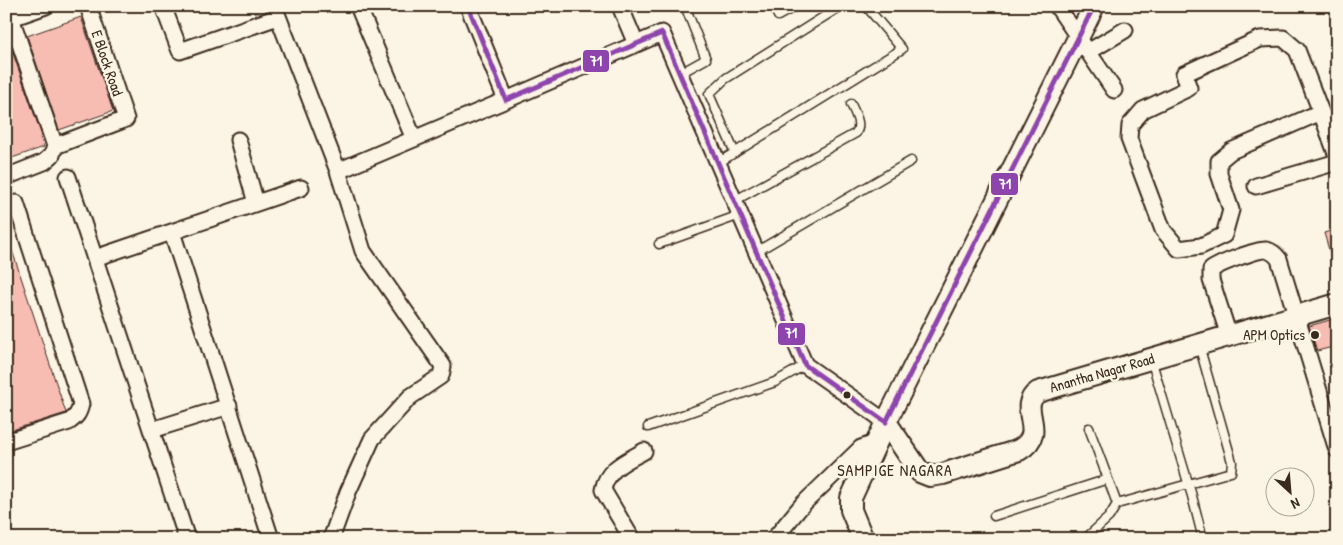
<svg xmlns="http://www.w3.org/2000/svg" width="1343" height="545" viewBox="0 0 1343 545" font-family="'Patrick Hand',sans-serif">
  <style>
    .building { fill: #f7bcb2; stroke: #3b2a1e }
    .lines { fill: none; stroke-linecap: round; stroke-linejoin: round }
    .service-casing { stroke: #3b2a1e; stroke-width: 11 }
    .minor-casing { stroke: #3b2a1e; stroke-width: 19 }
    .tertiary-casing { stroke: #3b2a1e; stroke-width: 24 }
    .service { stroke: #fcf5e5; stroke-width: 8 }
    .minor { stroke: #fcf5e5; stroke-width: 15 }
    .tertiary { stroke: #fcf5e5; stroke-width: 20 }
    .bus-1-casing { stroke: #fcf5e5; stroke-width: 9 }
    .bus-1 { stroke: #8e44ad; stroke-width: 5 }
    .poi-dot { fill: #3b2a1e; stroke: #fcf5e5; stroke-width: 2 }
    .labels { text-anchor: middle; stroke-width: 5; stroke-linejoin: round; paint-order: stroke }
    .street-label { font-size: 15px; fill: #3b2a1e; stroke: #fcf5e5 }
    .poi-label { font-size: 15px; fill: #3b2a1e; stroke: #fcf5e5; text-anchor: end }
    .neighbourhood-label { font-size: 16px; letter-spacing: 1px; fill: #3b2a1e; stroke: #fcf5e5 }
    .line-badge { stroke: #fcf5e5; stroke-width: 2 }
    .badge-label { font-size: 14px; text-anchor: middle; font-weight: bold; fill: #fff }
  </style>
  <rect width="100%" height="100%" fill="#fcf5e5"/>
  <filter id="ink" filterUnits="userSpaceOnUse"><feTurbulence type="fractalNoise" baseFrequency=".02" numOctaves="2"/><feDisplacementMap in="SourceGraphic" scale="10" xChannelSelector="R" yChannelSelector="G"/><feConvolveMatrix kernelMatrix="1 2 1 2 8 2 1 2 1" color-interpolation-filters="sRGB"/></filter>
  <g filter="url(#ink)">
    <path class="building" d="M81 17 113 111 59 130 27 36Z
      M10 45 42 136 40 137 44 147 6 160V47Z
      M1337 229V267H1334L1324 233Z
      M6 238H8L66 413 6 432Z
      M1337 318V346L1317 351 1309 326Z"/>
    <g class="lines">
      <g class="service-casing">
        <path id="service" d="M774 6 778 16 796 6
          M679 74 706 59 685 6
          M735 153 709 94 725 79 841 6
          M718 163 902 49 866 6
          M734 201 856 133C862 124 855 114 851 104
          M659 244 740 215
          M756 252 911 161
          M1151 359 1192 496 1203 539
          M648 427 775 382 805 365
          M1089 428 1108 479
          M994 516 1108 479 1117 504
          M1085 539 1109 517 1117 504 1231 472 1232 462 1199 345"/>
      </g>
      <g class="minor-casing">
        <path id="minor" d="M7 6 55 146 126 119 88 6
          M163 6 180 51 278 17
          M274 6 338 171 363 251 443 366 441 376 410 397 372 439 348 492 331 539
          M358 6 414 139
          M468 6 506 100 662 33 805 365 886 422
          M620 6 636 44
          M1057 6 1114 90
          M6 20 46 6
          M1088 52 1125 30
          M1321 112 1231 151 1219 161V174L1231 210 1224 235 1201 246 1179 249 1163 230 1129 139 1130 125 1143 110 1189 88 1184 74 1260 39 1283 38 1297 50 1321 112 1337 156
          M238 140 256 203
          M338 171 506 100
          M6 177 44 162 52 155 55 146
          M68 177 187 539
          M1256 186 1337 162
          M6 206 16 203 81 404C79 413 77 416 69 422L6 442
          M172 232 271 539
          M95 258 301 188
          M1229 336 1211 280V270C1218 264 1258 249 1266 250 1272 251 1275 254 1279 259L1337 450
          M152 430 229 406
          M632 539 603 490C607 468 627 461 644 451
          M774 539 802 505 861 448 875 443"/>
      </g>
      <g class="tertiary-casing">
        <path id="tertiary" d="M886 422 1094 6
          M863 539 851 510V498L886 422 920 472 930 476 943 474 1019 450C1050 432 1015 408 1038 392L1337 304"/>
      </g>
      <use href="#service" class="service"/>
      <use href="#minor" class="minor"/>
      <use href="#tertiary" class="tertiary"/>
      <g class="bus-1-casing">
        <path id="bus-1" d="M468 6 506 100 662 33 805 365 886 422 1094 6"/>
      </g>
      <use href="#bus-1" class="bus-1"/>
    </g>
  </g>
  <g class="poi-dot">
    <circle cx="1315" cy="335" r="5"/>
    <circle cx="847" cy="395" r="4.5"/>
  </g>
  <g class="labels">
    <g class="street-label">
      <text transform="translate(107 63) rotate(71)" y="5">E Block Road</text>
      <text transform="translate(1102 373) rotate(-16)" y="5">Anantha Nagar Road</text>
    </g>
    <g class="poi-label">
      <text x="1305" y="340">APM Optics</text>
    </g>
    <g class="neighbourhood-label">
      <text x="895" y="476">SAMPIGE NAGARA</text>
    </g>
  </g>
  <g class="line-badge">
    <rect x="582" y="49" width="28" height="24" rx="5" fill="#8e44ad"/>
    <rect x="990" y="172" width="29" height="24" rx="5" fill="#8e44ad"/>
    <rect x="777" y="322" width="29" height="24" rx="5" fill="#8e44ad"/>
  </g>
  <g class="badge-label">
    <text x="596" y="66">71</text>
    <text x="1005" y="189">71</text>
    <text x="791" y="338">71</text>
  </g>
  <rect width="1343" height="545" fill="none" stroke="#fcf5e5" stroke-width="25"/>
  <rect x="12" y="12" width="1318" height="520" fill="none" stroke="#3b2a1e" stroke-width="2" filter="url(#ink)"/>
  <g transform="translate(1290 492) rotate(154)"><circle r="24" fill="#fcf5e5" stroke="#afa495"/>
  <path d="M0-4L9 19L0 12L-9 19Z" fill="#3b2a1e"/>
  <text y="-8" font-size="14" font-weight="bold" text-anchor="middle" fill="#3b2a1e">N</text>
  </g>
</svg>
